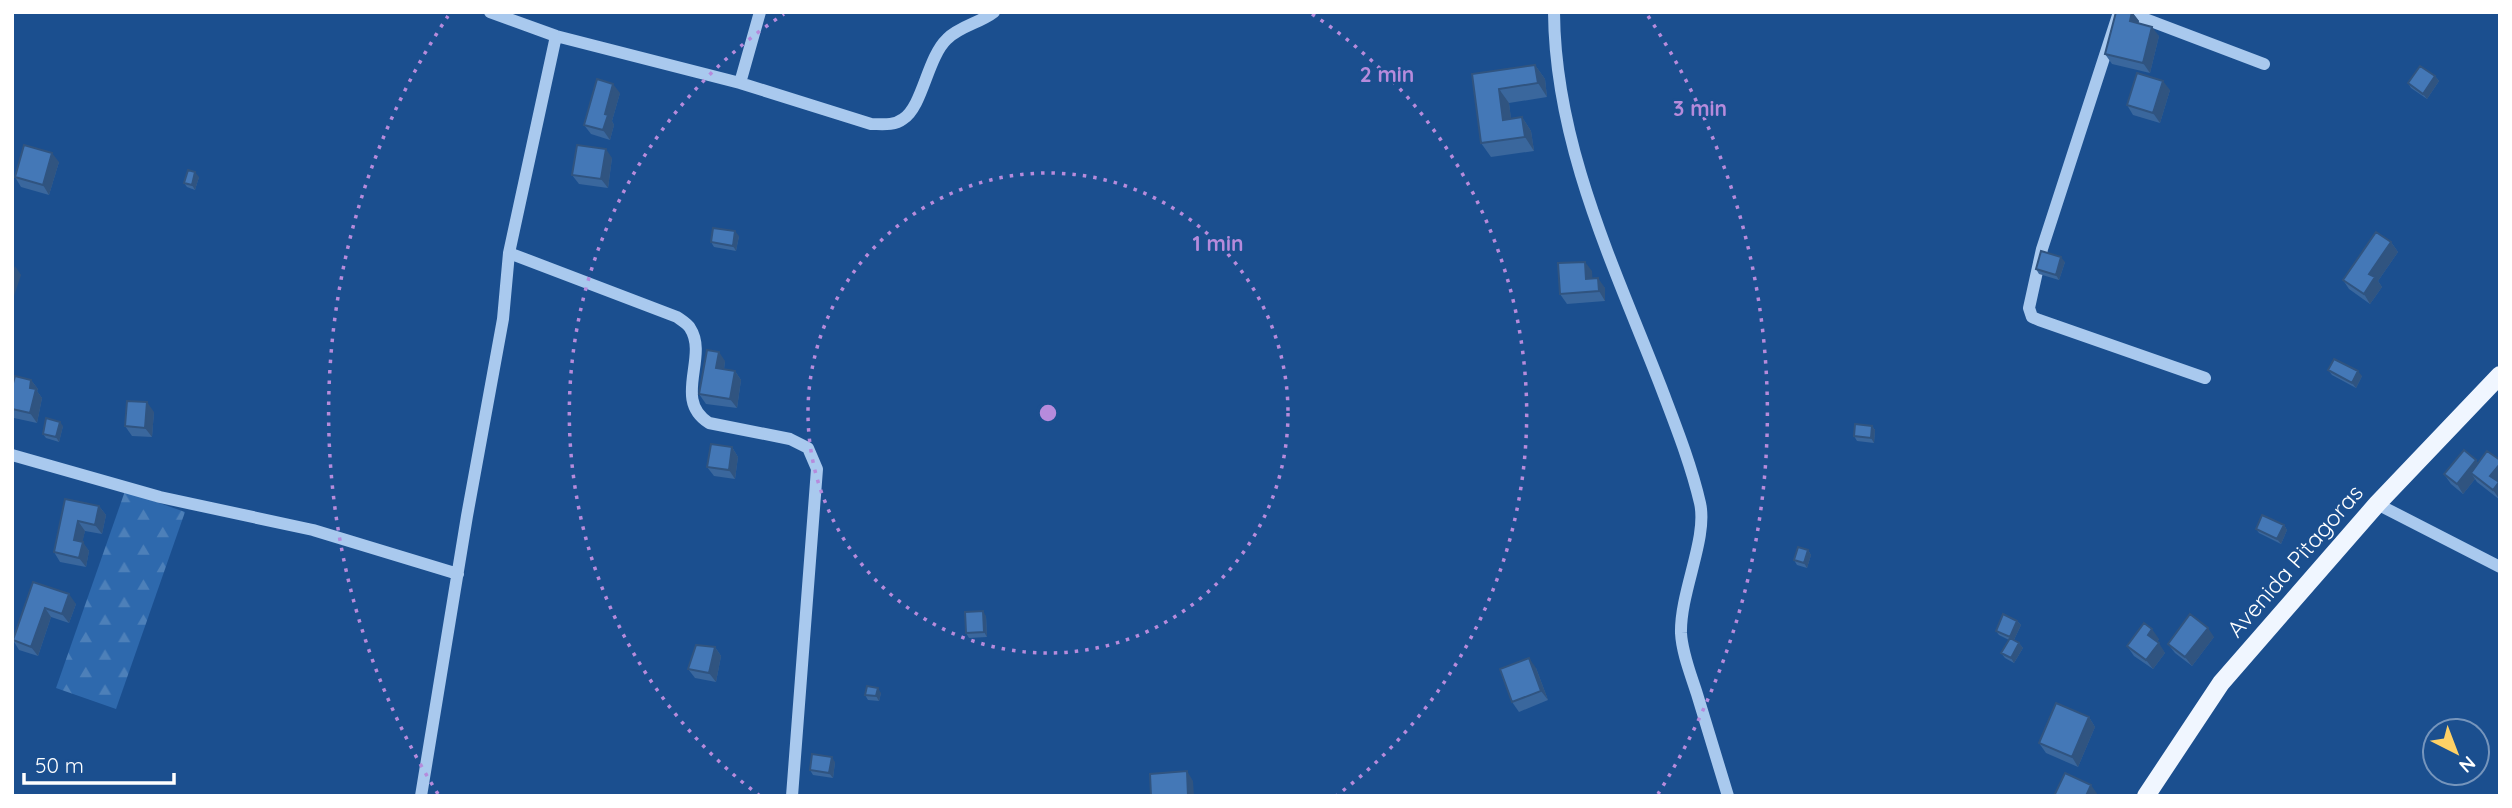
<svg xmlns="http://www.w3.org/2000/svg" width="2512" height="808" viewBox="0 0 2512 808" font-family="Quicksand,sans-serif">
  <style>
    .forest { fill: url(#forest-firs) }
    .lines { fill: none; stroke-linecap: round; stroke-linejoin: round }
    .minor { stroke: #a9c9ee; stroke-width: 12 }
    .major { stroke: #f0f6ff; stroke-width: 18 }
    .wall { fill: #3a679d }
    .shaded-wall { fill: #305480 }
    .building { fill: #4478b7; stroke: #305480; stroke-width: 2 }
    .ring { fill: none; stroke: #b68bdc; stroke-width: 3.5; stroke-dasharray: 3.5 7 }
    .labels { text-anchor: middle; stroke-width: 5; stroke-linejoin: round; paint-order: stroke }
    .street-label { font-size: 23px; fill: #fff; stroke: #1b4f8f }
    .centre { fill: #b68bdc; stroke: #1b4f8f; stroke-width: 3.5 }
    .ring-label { font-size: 21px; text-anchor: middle; font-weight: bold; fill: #b68bdc; stroke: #1b4f8f; stroke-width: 5; stroke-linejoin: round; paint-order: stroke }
  </style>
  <defs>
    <pattern id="forest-firs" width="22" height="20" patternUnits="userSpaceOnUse" patternTransform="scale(1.75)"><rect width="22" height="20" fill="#2e69ad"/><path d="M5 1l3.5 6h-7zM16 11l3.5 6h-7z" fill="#4d80b9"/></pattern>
  </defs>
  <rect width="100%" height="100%" fill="#1b4f8f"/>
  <path class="forest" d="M125 491 185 512 116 709 56 688Z"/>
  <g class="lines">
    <path class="minor" d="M490 12 556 36 740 83 871 124C881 124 894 126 903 119 923 106 927 58 947 39 960 26 980 23 994 12
      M1554 12C1555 145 1614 266 1661 387 1675 424 1691 464 1700 503 1708 538 1680 592 1681 633 1682 653 1691 675 1697 694 1707 728 1718 762 1728 796
      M2119 12 2042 249 2029 308 2032 317 2039 320 2205 378
      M2127 12 2264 64
      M740 83 760 12
      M509 253 677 317C681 320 688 324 690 328 709 357 672 400 709 423L790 439 808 448 817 469 792 796
      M12 455 160 497 313 530 458 574
      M2377 504 2500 567
      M421 796 467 516 503 319 509 253 556 36"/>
    <path class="major" d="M2146 796 2221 683 2377 504 2500 375"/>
  </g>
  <path class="wall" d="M2132 12 2139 21 2138 23 2159 36 2150 73 2112 64 2105 54Z
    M1535 65 1545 79 1547 97 1509 103 1511 119 1522 117 1531 131 1534 151 1491 157 1481 143 1472 74Z
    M2435 76 2439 81 2427 99 2411 88 2408 83Z
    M2170 90 2160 123 2133 115 2127 105Z
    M620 93 612 121 614 125 610 140 591 134 584 125Z
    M612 158 608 188 579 184 572 175Z
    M59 162 49 195 21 187 15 177Z
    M199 177 195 190 187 187 184 183Z
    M739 236 736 251 714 247 711 242Z
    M2391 242 2398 252 2378 281 2382 287 2370 304 2349 289 2343 280Z
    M2065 262 2059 280 2039 274 2036 269Z
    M1592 271V278L1605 288V301L1567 304 1560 294Z
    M725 361 724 369 735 371 741 380 737 408 706 404 699 394Z
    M2328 370 2362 376 2356 388 2332 375Z
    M31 380 38 389 37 391 42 398 37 423 14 418 12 415V387Z
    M154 412 152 437 132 436 125 426Z
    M63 426 59 442 46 438 43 434Z
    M1872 426 1875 430 1874 443 1857 441 1854 436Z
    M732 447 738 457 735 479 714 476 707 467Z
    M2476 460 2478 463 2500 460V500L2477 482 2475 479 2463 494 2451 484 2444 474Z
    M65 499 99 506 106 515 102 534 85 531 82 542 89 551 86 567 60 562 54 552Z
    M2284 525 2287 530 2281 544 2259 533 2256 529Z
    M1808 550 1811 555 1807 568 1797 565 1794 560Z
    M33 582 76 604 69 623 51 617 38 656 19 650 13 640Z
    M986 616 987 637 969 638 966 633Z
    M2017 621 2021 625 2014 640 2019 643 2023 648 2014 663 2005 658 2001 653 2009 640 1999 635 1996 631Z
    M2214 637 2192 666 2175 653 2168 644Z
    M2159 639 2157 642 2165 653 2153 669 2134 656 2127 646Z
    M715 647 721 656 716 682 695 678 688 669Z
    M1536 668 1548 700 1519 712 1512 702Z
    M881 693 879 701 868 700 865 695Z
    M2089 717 2095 727 2078 767 2046 753 2039 743Z
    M835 762 833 778 813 775 810 770Z"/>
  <path class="shaded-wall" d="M2132 12 2139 21 2136 31 2130 21Z
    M2152 27 2159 36 2150 73 2143 63Z
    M1535 65 1545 79 1547 97 1538 83Z
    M2435 76 2439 81 2427 99 2423 94Z
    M2163 81 2170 90 2160 123 2153 113Z
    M613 84 620 93 612 121 614 125 610 140 603 130 605 114Z
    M1499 89 1509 103 1513 134 1503 120Z
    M1522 117 1531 131 1534 151 1525 137Z
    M606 149 612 158 608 188 601 179Z
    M52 153 59 162 49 195 43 185Z
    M195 172 199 177 195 190 192 185Z
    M735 231 739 236 736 251 733 246Z
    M2391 242 2398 252 2378 281 2382 287 2370 304 2364 294 2369 274Z
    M2061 257 2065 262 2059 280 2056 275Z
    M1585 262 1592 271 1593 288 1586 279Z
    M15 266 21 275 12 302V273Z
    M1598 278 1605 288V301L1599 291Z
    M719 352 725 361 723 378 716 368Z
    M735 371 741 380 737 408 730 399Z
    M2358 371 2362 376 2356 388 2352 383Z
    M31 380 38 389 37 391 42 398 37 423 30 413V388Z
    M147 402 154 412 152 437 145 428Z
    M60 422 63 426 59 442 56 437Z
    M1872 426 1875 430 1874 443 1871 438Z
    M732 447 738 457 735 479 729 470Z
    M2476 460 2483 469 2471 473 2475 479 2463 494 2457 484Z
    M2500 464 2499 483 2500 500 2493 490 2490 476Z
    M99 506 106 515 102 534 95 525Z
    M78 521 85 531 81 549 74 540Z
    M2284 525 2287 530 2281 544 2277 539Z
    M83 542 89 551 86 567 79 558Z
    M1808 550 1811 555 1807 568 1804 563Z
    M69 594 76 604 69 623 62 614Z
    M45 608 51 617 38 656 31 647Z
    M983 611 986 616 987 637 984 632Z
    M2017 621 2021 625 2013 642 2010 637Z
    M2208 628 2214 637 2192 666 2185 657Z
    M2152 629 2159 639 2155 644 2148 635Z
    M2019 643 2023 648 2014 663 2011 658Z
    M2159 643 2165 653 2153 669 2146 660Z
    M715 647 721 656 716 682 709 673Z
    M1529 658 1536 668 1548 700 1541 691Z
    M878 688 881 693 879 701 876 696Z
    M2089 717 2095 727 2078 767 2072 757Z
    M832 757 835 762 833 778 829 773Z
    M1187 771 1193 781 1194 796H1188Z
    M2091 785 2098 795 2097 796H2086Z"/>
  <path class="building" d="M2116 12H2132L2130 21 2152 27 2143 63 2105 54Z
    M1535 65 1538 83 1499 89 1503 120 1522 117 1525 137 1481 143 1472 74Z
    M2420 66 2435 76 2423 94 2408 83Z
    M2137 73 2163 81 2153 113 2127 105Z
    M597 79 613 84 605 114 608 115 603 130 584 125Z
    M24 145 52 153 43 185 15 177Z
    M577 145 606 149 601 179 572 175Z
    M188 170 195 172 192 185 184 183Z
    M713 228 735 231 733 246 711 242Z
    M2376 232 2391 242 2369 274 2375 277 2364 294 2343 280Z
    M2041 251 2061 257 2056 275 2036 269Z
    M1585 262 1586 279 1598 278 1599 291 1560 294 1558 263Z
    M707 350 719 352 716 368 735 371 730 399 699 394Z
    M2334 359 2358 371 2352 383 2328 370Z
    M15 376 31 380 30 388 36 389 30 413 12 409V387Z
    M127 401 147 402 145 428 125 426Z
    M46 418 60 422 56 437 43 434Z
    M1855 424 1872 426 1871 438 1854 436Z
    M711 444 732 447 729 470 707 467Z
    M2464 450 2476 460 2457 484 2444 474Z
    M2487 451 2500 460V464L2490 476 2499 482 2493 490 2471 473Z
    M65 499 99 506 95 525 78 521 74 540 83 542 79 558 54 552Z
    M2262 515 2284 525 2277 539 2256 529Z
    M1798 547 1808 550 1804 563 1794 560Z
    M33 582 69 594 62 614 45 608 31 647 13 640Z
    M983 611 984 632 966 633 965 612Z
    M2003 614 2017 621 2010 637 1996 631Z
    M2190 614 2208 628 2185 657 2168 644Z
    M2144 623 2152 629 2148 635 2159 643 2146 660 2127 646Z
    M2010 638 2019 643 2011 658 2001 653Z
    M696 645 715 647 709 673 688 669Z
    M1529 658 1541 691 1512 702 1500 669Z
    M867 686 878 688 876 696 865 695Z
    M2056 703 2089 717 2072 757 2039 743Z
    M812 754 832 757 829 773 810 770Z
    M1187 771 1188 796H1151L1150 774Z
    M2065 773 2091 785 2086 796H2054Z"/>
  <g class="ring">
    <circle cx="1048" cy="413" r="240"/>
    <path d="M760 796A479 479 0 0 1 784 14M1312 14A479 479 0 0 1 1336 796"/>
    <path d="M438 794A719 719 0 0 1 448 16M1648 16A719 719 0 0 1 1658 794"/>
  </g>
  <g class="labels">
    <g class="street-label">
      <text transform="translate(2295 561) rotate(-49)" y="8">Avenida Pitagoras</text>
    </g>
  </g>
  <circle cx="1048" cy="413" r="10" class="centre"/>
  <g class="ring-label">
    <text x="1387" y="82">2 min</text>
    <text x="1700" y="116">3 min</text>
    <text x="1218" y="251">1 min</text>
  </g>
  <rect width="2512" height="808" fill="none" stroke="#ffffff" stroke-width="28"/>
  <g transform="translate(2456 752) rotate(138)"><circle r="33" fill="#1b4f8f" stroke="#7695bc" stroke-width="2"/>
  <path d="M0-5L12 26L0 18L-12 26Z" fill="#ffd166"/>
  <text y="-10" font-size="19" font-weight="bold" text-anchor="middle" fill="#ffffff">N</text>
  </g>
  <path d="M24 773v10h150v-10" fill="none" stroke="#ffffff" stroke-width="3.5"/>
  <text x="35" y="773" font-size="21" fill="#ffffff" stroke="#1b4f8f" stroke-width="5" paint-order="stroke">50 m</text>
</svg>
